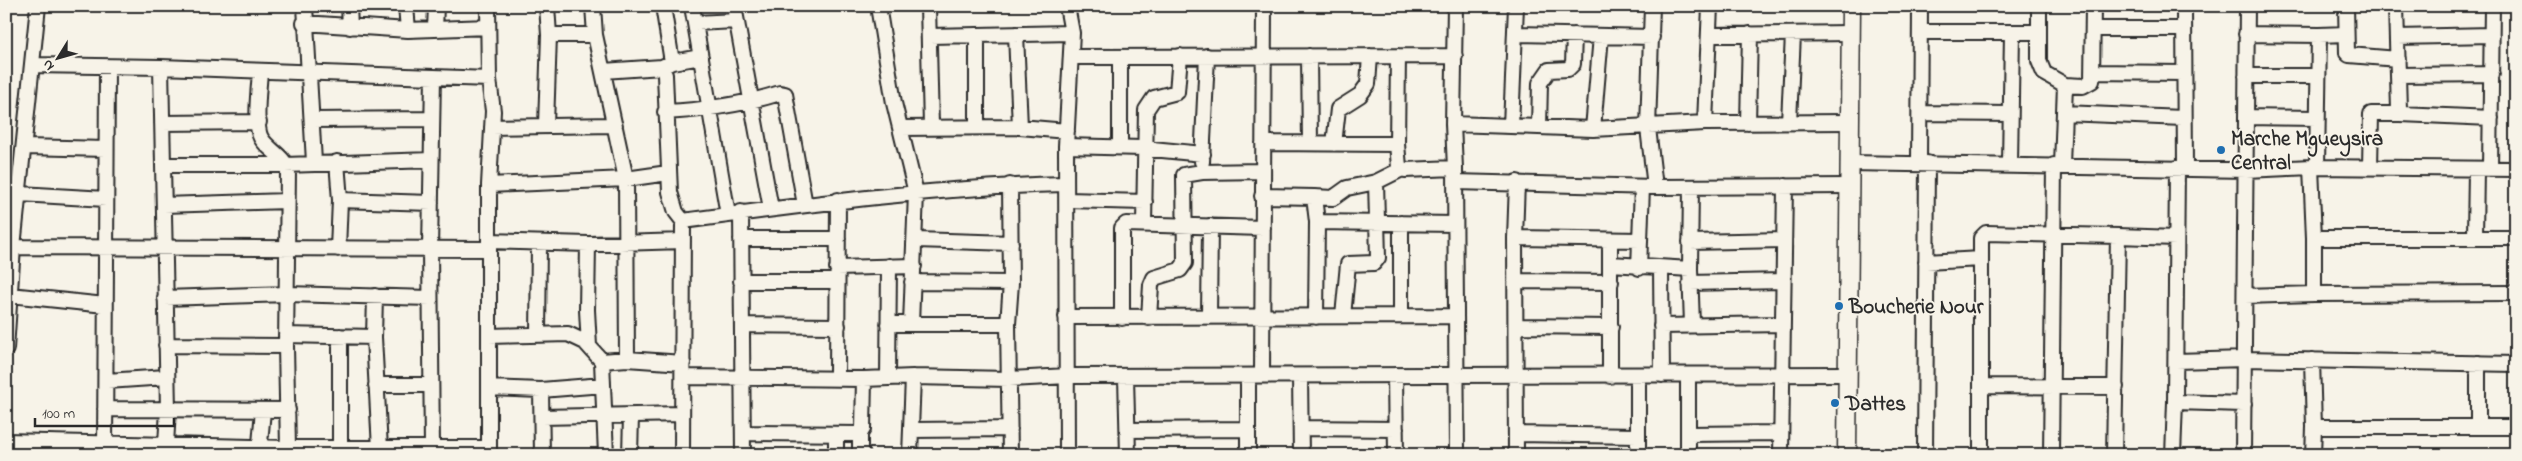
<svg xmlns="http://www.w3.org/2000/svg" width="2522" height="461" viewBox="0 0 2522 461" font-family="'Indie Flower',sans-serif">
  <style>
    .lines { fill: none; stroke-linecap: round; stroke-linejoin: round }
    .minor-casing { stroke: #2b2b2b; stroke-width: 18 }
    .major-casing { stroke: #2b2b2b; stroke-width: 21 }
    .minor { stroke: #f7f3e8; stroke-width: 14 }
    .major { stroke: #f7f3e8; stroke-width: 18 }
    .poi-dot { fill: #1f6fb2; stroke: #f7f3e8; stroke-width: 2 }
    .labels { text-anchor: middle; stroke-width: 4; stroke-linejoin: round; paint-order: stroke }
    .poi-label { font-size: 21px; font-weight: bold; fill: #2b2b2b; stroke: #f7f3e8; text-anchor: start }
  </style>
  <rect width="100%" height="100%" fill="#f7f3e8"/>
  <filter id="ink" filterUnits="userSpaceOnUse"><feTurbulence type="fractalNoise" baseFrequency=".02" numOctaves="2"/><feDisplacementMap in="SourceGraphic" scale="10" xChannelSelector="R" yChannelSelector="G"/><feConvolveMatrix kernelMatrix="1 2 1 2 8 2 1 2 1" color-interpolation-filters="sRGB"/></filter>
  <g filter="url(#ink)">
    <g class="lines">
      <g class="minor-casing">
        <path id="minor" d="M305 6 314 162
          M349 6 350 27
          M406 6 408 30
          M488 6 489 79 493 111 489 185V455
          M593 6 595 35 626 179 627 359
          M692 6 728 215
          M734 6 771 209
          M878 6 894 103 916 193 911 324
          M928 6 931 126
          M1455 6 1453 124 1455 168 1457 455
          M1652 6 1648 128 1655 187
          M2039 6V61L2044 73 2065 85 2083 86 2092 81 2093 6
          M2184 6 2185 168
          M2346 6 2347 53 2349 55 2398 59
          M2396 6 2399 110 2401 114 2491 118
          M304 23 408 30 488 27
          M695 23 736 21
          M435 29 436 6
          M2093 29H2184
          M1920 32H2012
          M1016 34 1020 127
          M1515 34 1652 37
          M2246 34 2319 35 2317 167
          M549 35H595
          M977 35V127
          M1709 35 1850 33
          M2319 35 2346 34
          M930 36 1072 33
          M2397 37 2492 35
          M1309 56 1310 143
          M1398 56 1397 144 1399 167 1405 170 1455 168
          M1072 57 1455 56
          M1120 57V147
          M672 62 701 57
          M32 65 161 67 489 79
          M161 67 168 409 166 445
          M662 67 665 75 670 192 676 212 683 221 682 455
          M603 71 662 67 672 62 663 6
          M260 72C259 87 254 125 261 138 269 151 284 155 288 171L286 346 288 448
          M2092 72 2183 73
          M2398 75 2492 74
          M2246 76H2318
          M665 112C705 110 742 105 780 93L785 94 805 205
          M1920 113 2010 114
          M2064 113 2183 118
          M2246 117 2317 118
          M312 120 432 119
          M1789 122 1793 34
          M162 123 259 122
          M1705 123 1710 6
          M1748 123 1750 34
          M1453 124 1593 129 1705 123 1850 122
          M546 125 549 35 547 6
          M1511 126 1516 6
          M492 127 615 125
          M1539 127 1540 83 1549 70 1568 69 1573 64 1574 35
          M900 128 1020 127 1067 131
          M1593 129 1601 36
          M1263 143 1397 144
          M1334 144 1338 109 1360 95 1368 84 1370 56
          M1066 146 1142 148 1203 154
          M25 147 106 149
          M337 162 340 200 338 249
          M1202 162 1207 56
          M1849 163 2246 170 2311 167 2516 169
          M1919 163 1920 6
          M2010 164 2012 32H2039
          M164 165H285L431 160
          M2062 165 2065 85
          M2311 167 2314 238H2516
          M2370 168 2371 114H2401
          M2490 169 2492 6
          M1455 182 1655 187 1849 186
          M489 185 626 179 668 173
          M1010 185 1011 283 1008 324 1010 455
          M1691 187 1690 269 1692 324
          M20 194 106 199
          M1262 196 1314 197 1317 222 1316 317
          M1314 197 1333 198 1347 188 1376 182 1402 169
          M340 200 431 203
          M1067 200 1145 202
          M164 205 287 201
          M741 212 743 455
          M683 221C810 204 938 187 1066 184
          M1317 222 1455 224
          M1144 224 1146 110 1154 98 1177 92 1180 56
          M2118 236 2176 238
          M2475 237 2476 169
          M1515 238 1640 240
          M741 239H838
          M916 240 1011 243
          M489 241 588 244 683 241
          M1690 242 1783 240
          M588 244 587 310 589 346
          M13 247 489 249
          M1981 259V238L1986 233 2118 236 2114 455
          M1926 262 1981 259V455
          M1611 264 1690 269
          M837 268 914 266
          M1639 268 1642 187
          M1661 268 1662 375
          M741 281H837
          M1515 281 1611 282
          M912 282 1011 283
          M1690 283 1782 281
          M2314 294 2516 293
          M10 295 105 305
          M375 296 374 337 380 449
          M2245 296 2314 294V238
          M165 298 287 294 430 298
          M1343 316 1348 264 1374 263 1378 258 1376 182
          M1401 316V223
          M1066 317 1456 316
          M1209 317 1210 226
          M1122 318V228L1126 224 1263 228
          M1149 318 1151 285 1154 278 1180 270 1185 263 1184 175 1202 172 1262 171
          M888 324H1008
          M742 325 838 326
          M1517 326 1611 327
          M1661 326 1783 324
          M286 335 374 337
          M538 335 539 244
          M340 336V448
          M489 336 568 334 585 342 602 361 606 455
          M166 345 286 346
          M6 349 13 247 38 6
          M2312 360 2314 427H2516
          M602 361 627 359 683 363
          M2176 361 2245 359 2516 364
          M1262 375 1264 6
          M1395 375 1396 455
          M1688 375V455
          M1300 376 1301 455
          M1610 376V240
          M1638 376V455
          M683 377 864 379 913 377 1009 379 1068 376 1847 374
          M837 377 838 200
          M888 377 889 266
          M1126 377 1128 455
          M107 381 166 377
          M376 385H430
          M1983 386 2116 387
          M489 388 541 390 542 455
          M541 390 603 385
          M2175 402 2244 404
          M105 409 288 410
          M542 417 682 414
          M2478 426V363
          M1301 428 1396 429
          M912 430 1010 429
          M1128 430 1248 429
          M744 433 860 434 863 429 864 379
          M860 434V450L863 455
          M1516 434 1637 436
          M1688 434 1781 433
          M6 441 288 448H489
          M432 448 430 250 433 77
          M47 455 48 442
          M105 455 107 67
          M259 455 263 410
          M630 455 631 416
          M836 455V434
          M910 455 913 377
          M1067 455 1066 146 1072 33 1067 6
          M1248 455V376
          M1516 455 1515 238 1517 182
          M1781 455 1785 186
          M1925 455 1927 163
          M2051 455 2054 165
          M2173 455 2175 402 2177 168
          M2243 455 2247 6
          M2313 455 2314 427"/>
      </g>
      <g class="major-casing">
        <path id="major" d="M1847 455 1851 6"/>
      </g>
      <use href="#minor" class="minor"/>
      <use href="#major" class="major"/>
    </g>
  </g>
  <g class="poi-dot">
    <circle cx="2221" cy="150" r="5"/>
    <circle cx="1839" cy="306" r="5"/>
    <circle cx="1835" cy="403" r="5"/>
  </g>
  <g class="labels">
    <g class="poi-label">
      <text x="2231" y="145">Marche Mgueysira<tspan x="2231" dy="24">Central</tspan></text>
      <text x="1849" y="313">Boucherie Nour</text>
      <text x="1845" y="410">Dattes</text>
    </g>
  </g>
  <rect width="2522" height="461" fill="none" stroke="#f7f3e8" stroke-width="25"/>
  <rect x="12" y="12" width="2497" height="436" fill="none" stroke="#2b2b2b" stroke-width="2" filter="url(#ink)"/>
  <g transform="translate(58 58) rotate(233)" stroke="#f7f3e8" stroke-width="4" paint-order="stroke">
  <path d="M0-4L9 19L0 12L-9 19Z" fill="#2b2b2b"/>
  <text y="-8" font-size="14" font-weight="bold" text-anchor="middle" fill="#2b2b2b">N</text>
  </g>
  <path d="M35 418v8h139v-8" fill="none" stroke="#2b2b2b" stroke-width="2.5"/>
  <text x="42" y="418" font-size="15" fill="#2b2b2b" stroke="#f7f3e8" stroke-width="4" paint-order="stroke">100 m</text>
</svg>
